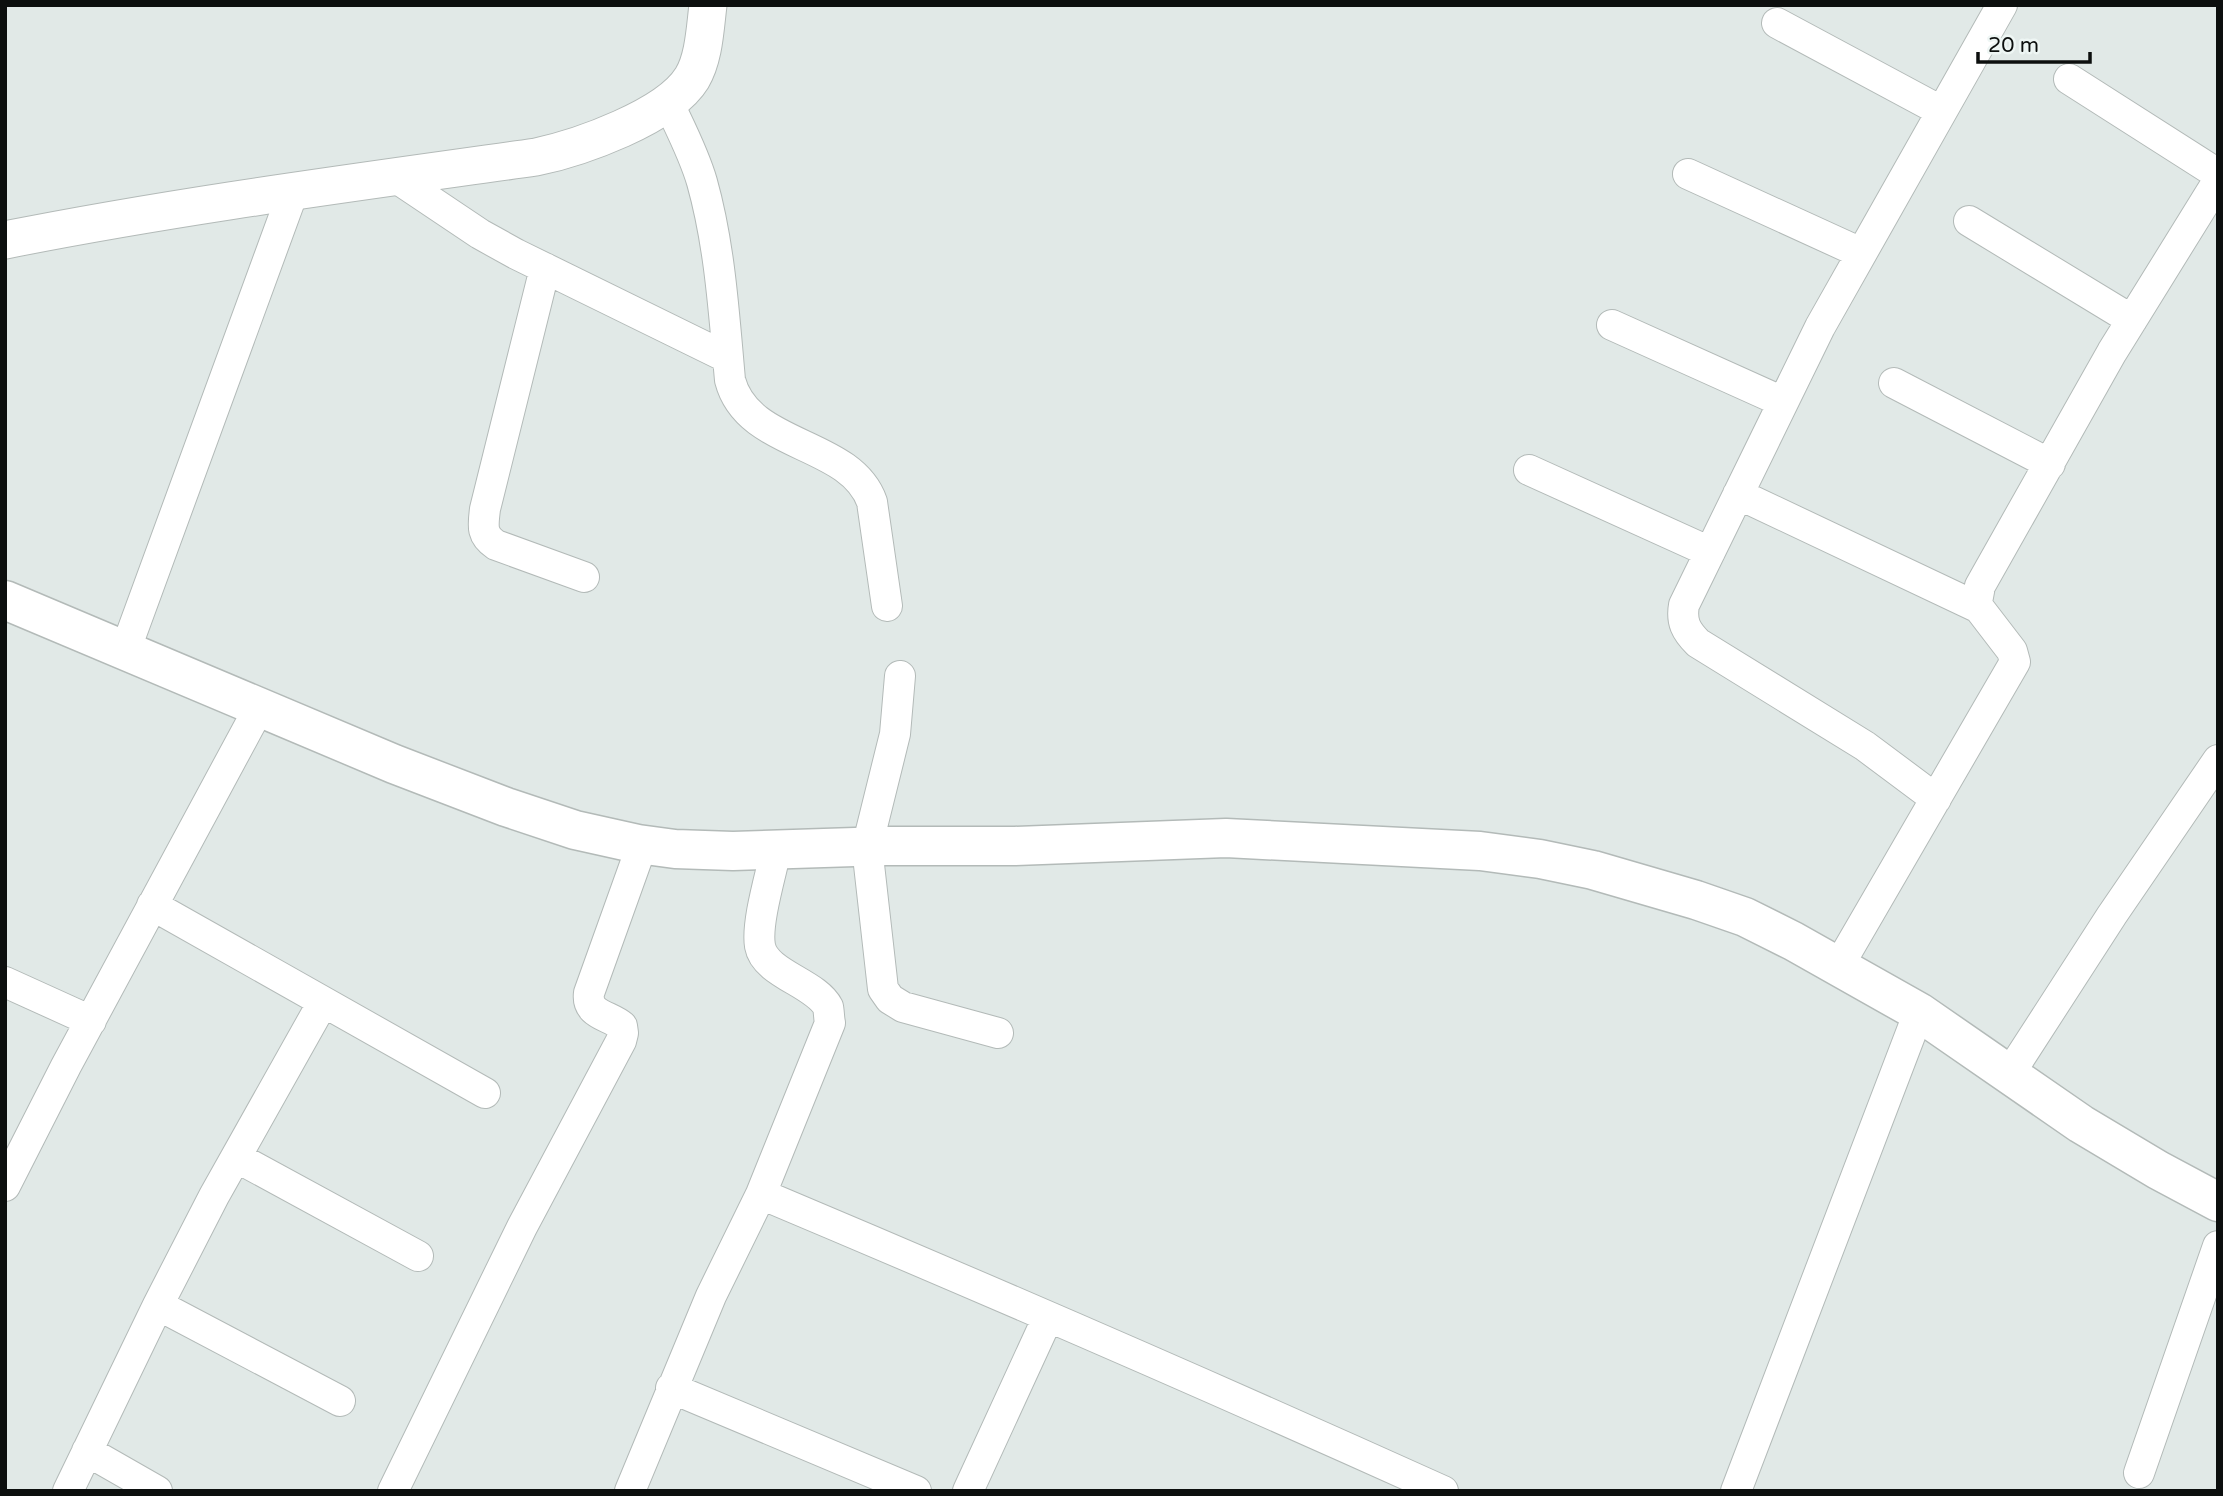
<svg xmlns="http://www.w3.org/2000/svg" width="2223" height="1496" viewBox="0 0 2223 1496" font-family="'Varela Round',sans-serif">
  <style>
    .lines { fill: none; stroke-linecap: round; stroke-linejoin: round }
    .minor-casing { stroke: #b3bab8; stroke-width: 32 }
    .tertiary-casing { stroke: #b3bab8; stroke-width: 39 }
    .secondary-casing { stroke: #b3bab8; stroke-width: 41 }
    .minor { stroke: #fff; stroke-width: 30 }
    .tertiary { stroke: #fff; stroke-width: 37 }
    .secondary { stroke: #fff; stroke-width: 38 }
  </style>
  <rect width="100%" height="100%" fill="#e1e9e7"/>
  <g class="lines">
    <g class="minor-casing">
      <path id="minor" d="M1777 23 1941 111
        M2069 79 2218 174
        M668 102C680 128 694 154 702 182 720 246 724 314 730 380 748 449 850 440 872 502L887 606
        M1688 174 1861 253
        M395 177 480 234 516 254 728 358
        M1969 221 2132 320
        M545 268 485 509C483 526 481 535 496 545L584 577
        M1612 325 1783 402
        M1894 383 2050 464
        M1529 470 1710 552
        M1738 494 1979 608
        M125 651 293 192
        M900 676 895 734 867 847 883 989 890 999 903 1007 998 1033
        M1936 799 1865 746 1698 643C1686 631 1681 622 1684 605L1820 327 2002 5
        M152 905 485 1093
        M1838 967 2015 662 2012 651 1979 608 1977 602 1980 586 2112 352 2218 181
        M5 982 91 1021
        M2010 1073 2112 915 2218 760
        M236 1157 418 1256
        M5 1186 66 1066 259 708
        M761 1194C989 1290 1217 1389 1443 1491
        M158 1305 340 1401
        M671 1388 916 1491
        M87 1451 157 1491
        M2139 1473 2218 1246
        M68 1491 158 1305 214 1196 323 1002
        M393 1491 522 1227 621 1041 623 1033 622 1026C609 1015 586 1015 589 993L642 845
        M630 1491 711 1296 761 1194 830 1023C829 1019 829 1011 828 1007 816 983 765 974 760 946 756 923 771 874 776 850
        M968 1491 1048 1317
        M1736 1491 1919 1012"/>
    </g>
    <g class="tertiary-casing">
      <path id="tertiary" d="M5 240C181 205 359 182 536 157 579 148 668 117 692 78 704 58 705 29 708 5"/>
    </g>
    <g class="secondary-casing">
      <path id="secondary" d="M5 600 394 764 506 807 575 830 638 844 675 849 733 851 886 846H1015L1226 838 1480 851 1540 859 1593 870 1696 900 1745 917 1793 941 1919 1012 2081 1124 2158 1170 2218 1202"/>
    </g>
    <use href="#minor" class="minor"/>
    <use href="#tertiary" class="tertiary"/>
    <use href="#secondary" class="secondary"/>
  </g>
  <rect width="2223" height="1496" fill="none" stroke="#0c0f0e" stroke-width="14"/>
  <path d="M1978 52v10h112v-10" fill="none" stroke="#0c0f0e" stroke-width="3.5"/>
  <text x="1988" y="52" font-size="21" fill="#0c0f0e" stroke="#eef6f4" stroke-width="5" paint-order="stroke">20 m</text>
</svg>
